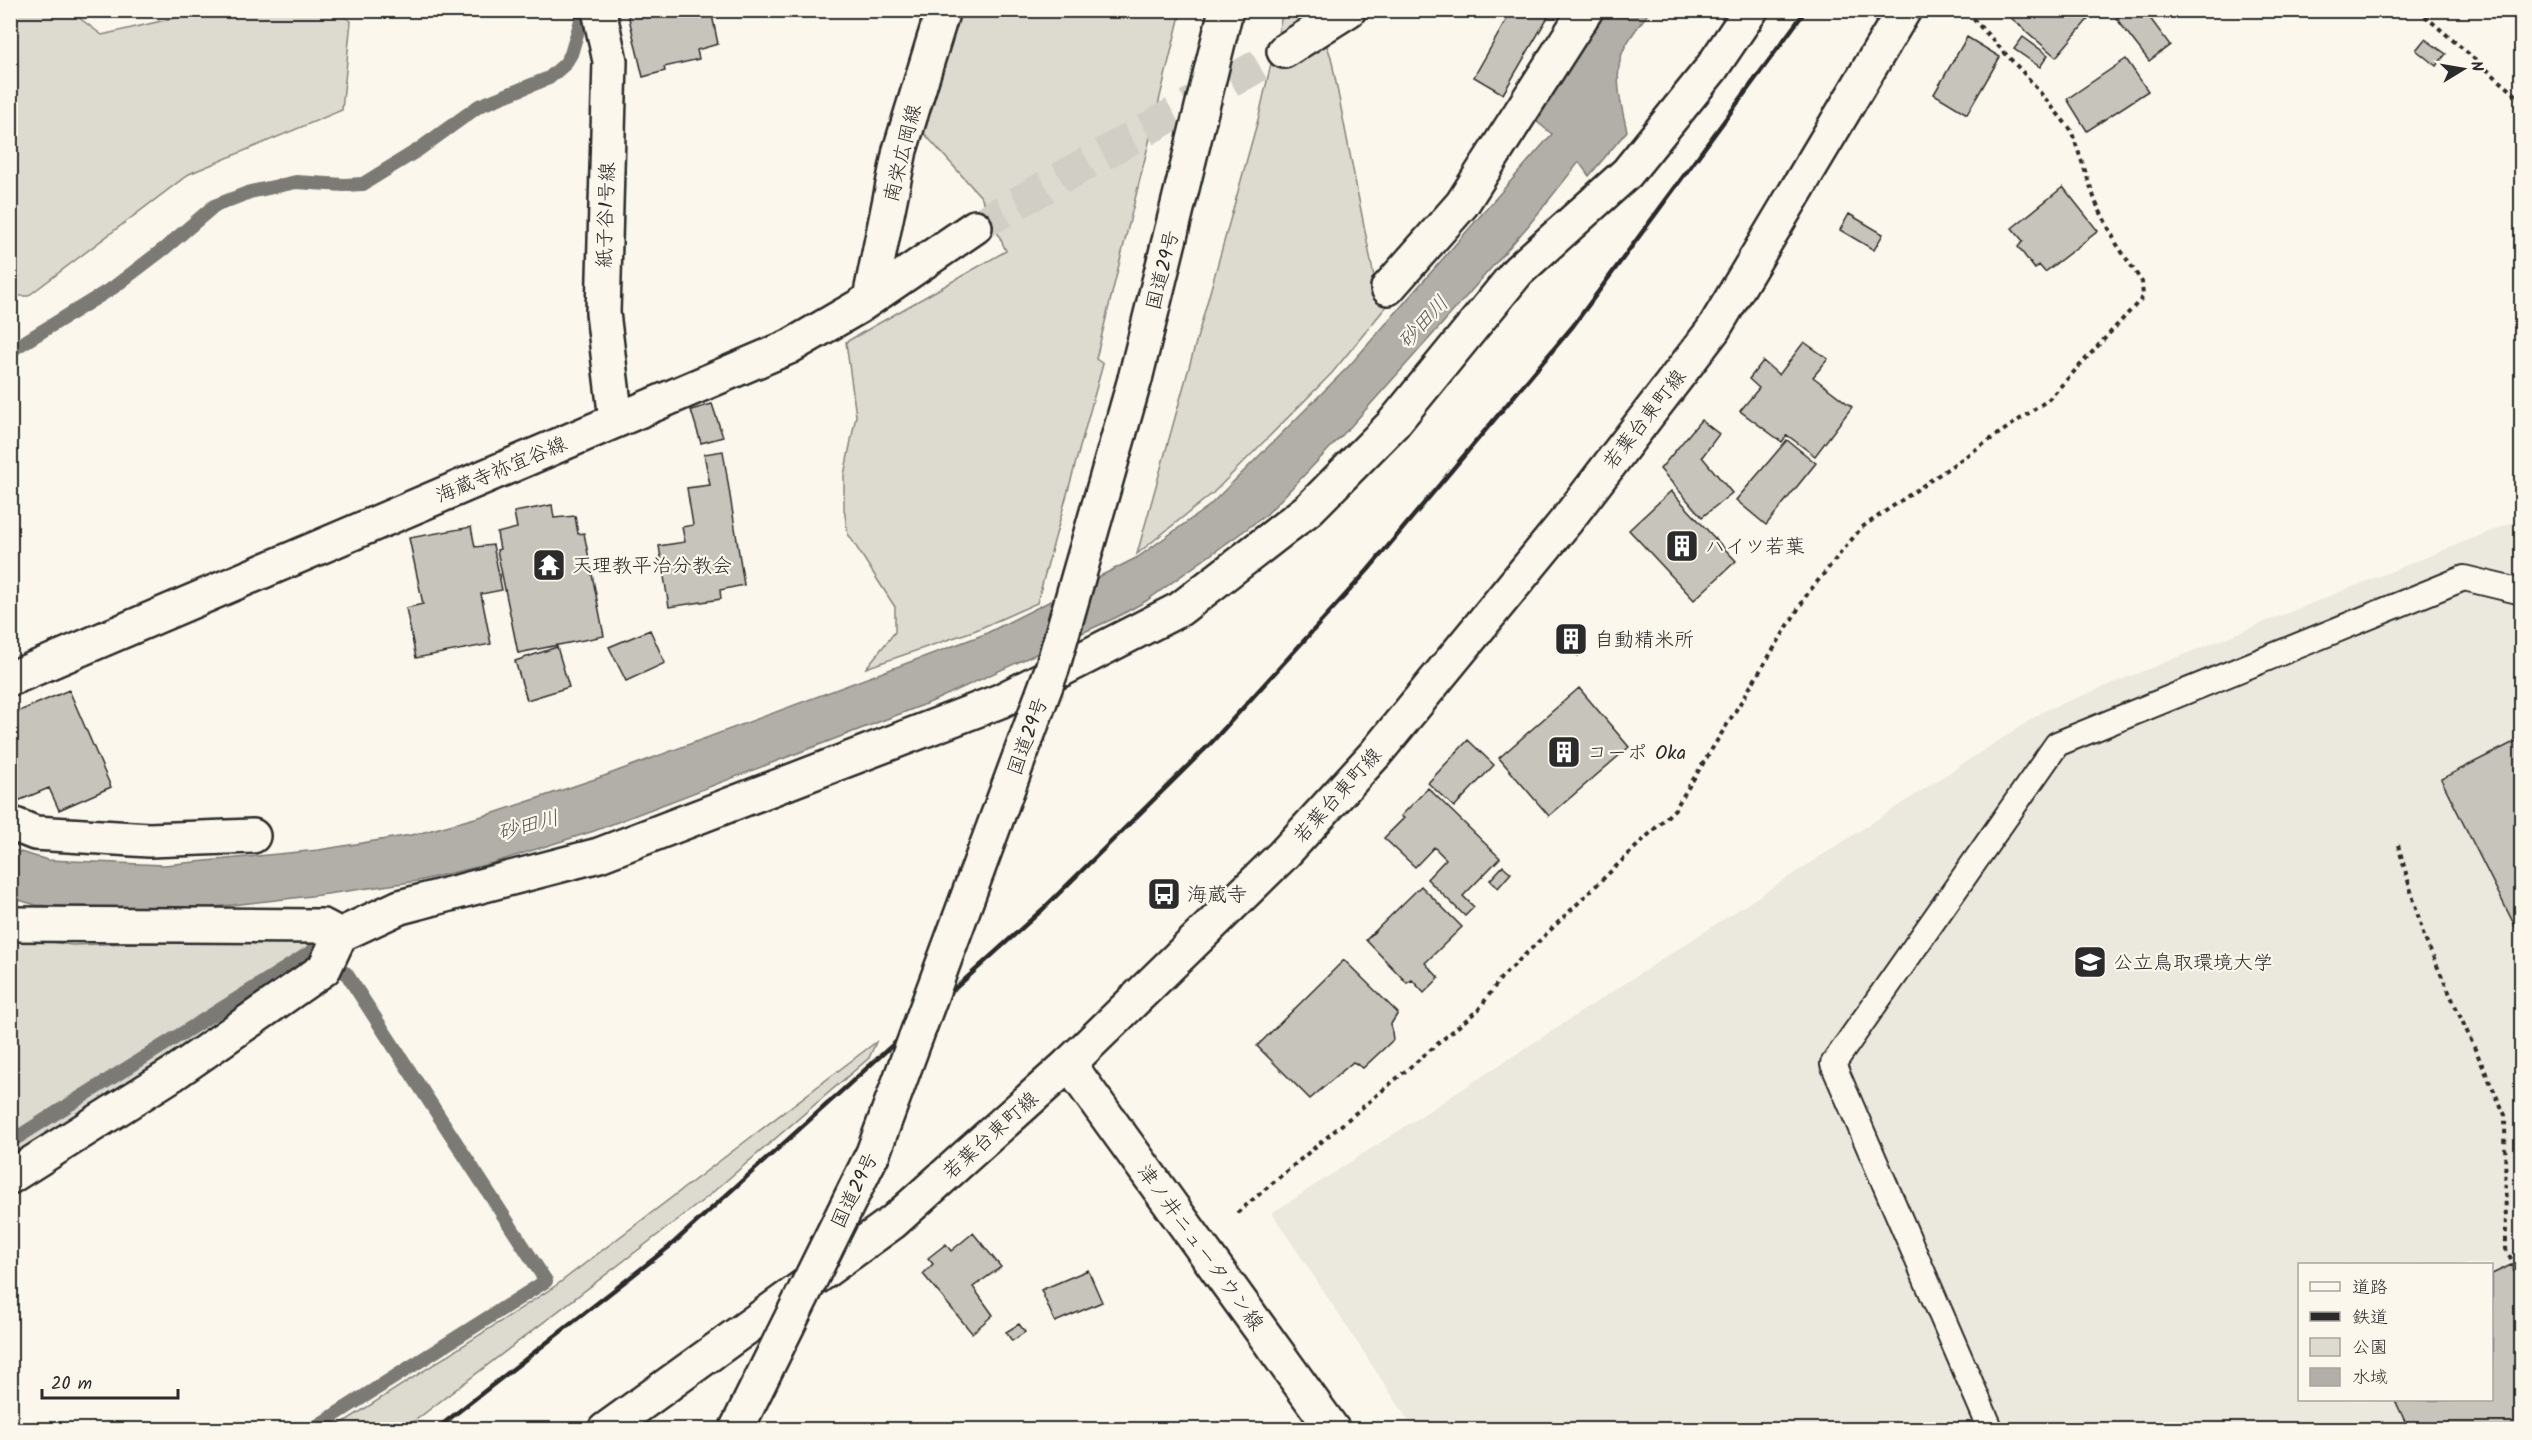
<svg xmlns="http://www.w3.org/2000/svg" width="2532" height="1440" viewBox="0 0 2532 1440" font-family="Kalam,'Klee One',sans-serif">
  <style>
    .built { fill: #ebe8de; fill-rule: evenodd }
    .green { fill: #dddad0; stroke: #84827e; stroke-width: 1.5 }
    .water { fill: #b1afa7; stroke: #7b7a75; stroke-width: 1.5 }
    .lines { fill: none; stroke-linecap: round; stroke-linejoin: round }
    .stream { stroke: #7b7a75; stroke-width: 14 }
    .building { fill: #c7c4bc; stroke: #2b2b2b; stroke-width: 1.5 }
    .minor-tunnel { stroke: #d1cec5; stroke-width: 33; stroke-dasharray: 33 16; stroke-linecap: butt }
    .service-casing { stroke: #2b2b2b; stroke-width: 28 }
    .minor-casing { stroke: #2b2b2b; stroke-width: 38 }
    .tertiary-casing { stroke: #2b2b2b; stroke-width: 38 }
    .secondary-casing { stroke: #2b2b2b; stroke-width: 38 }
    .trunk-casing { stroke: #2b2b2b; stroke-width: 38 }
    .path { stroke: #2b2b2b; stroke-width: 4; stroke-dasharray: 4.5 4.5; stroke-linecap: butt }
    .service { stroke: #fbf7ec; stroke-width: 24 }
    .minor { stroke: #fbf7ec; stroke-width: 33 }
    .tertiary { stroke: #fbf7ec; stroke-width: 33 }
    .secondary { stroke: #fbf7ec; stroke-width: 33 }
    .trunk { stroke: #fbf7ec; stroke-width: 33 }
    .rail { stroke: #2b2b2b; stroke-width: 4.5 }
    .trunk-bridge-casing { stroke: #2b2b2b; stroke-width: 38; stroke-linecap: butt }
    .trunk-bridge { stroke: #fbf7ec; stroke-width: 33 }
    .labels { text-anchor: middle; stroke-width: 4.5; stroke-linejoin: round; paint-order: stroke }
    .street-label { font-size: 20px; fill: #2b2b2b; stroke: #fbf7ec }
    .poi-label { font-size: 20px; fill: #2b2b2b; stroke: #fbf7ec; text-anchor: start }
    .water-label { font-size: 21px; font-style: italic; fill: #5a5956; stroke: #fbf7ec }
  </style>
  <rect width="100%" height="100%" fill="#fbf7ec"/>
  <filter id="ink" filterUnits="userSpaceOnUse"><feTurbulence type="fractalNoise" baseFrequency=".0167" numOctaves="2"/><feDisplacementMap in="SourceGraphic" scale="12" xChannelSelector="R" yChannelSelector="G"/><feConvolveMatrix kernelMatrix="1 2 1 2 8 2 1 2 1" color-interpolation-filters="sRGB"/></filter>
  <g filter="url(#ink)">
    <path class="built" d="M2521 519V1429H1414L1272 1213 2044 711ZM2300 1264H2492V1400H2300Z"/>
    <path class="green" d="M10 11H70L102 35 174 18 179 11H336L351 21 342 110 189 174 28 296H11Z
      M960 11H1181L1096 359 1103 364 1037 603 976 630 866 668 895 632V607L848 534 844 509V475L856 416 846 342 1006 251 981 197 923 132Z
      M1283 11H1314L1331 57 1375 282 1394 297 1332 373 1213 493 1137 554 1259 116Z
      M11 936 72 945 198 941 326 942 317 960 11 1156Z
      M876 1042 869 1058 706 1198 404 1429H333L554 1287Z"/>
    <path class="water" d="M1603 11H1650C1641 23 1629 37 1623 51 1613 76 1621 105 1627 131L1589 176 1579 162 1528 226 1442 324 1352 425 1266 515 1146 601 1117 617 931 702 594 831 489 864 418 881 320 895 161 913 36 905 11 898 10 849 48 860 164 865 319 850 417 834 497 812 604 776 985 634 1138 557 1209 506 1349 366 1552 134 1531 117Z"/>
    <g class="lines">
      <path class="stream" d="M10 351 114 287 165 248 214 206 250 192 296 182 344 185 363 184 418 150 479 106 549 78 565 64 571 54 582 17
        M10 1142 316 949
        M311 1430 546 1281 346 973"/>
    </g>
    <path class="building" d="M627 10H711L718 44 697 50 699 59 664 67 665 71 643 77Z
      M1512 10H1552L1503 94 1474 77Z
      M2002 10H2096L2056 57Z
      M2125 10H2144L2170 45 2149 61 2116 18Z
      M1967 37 2000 57 1967 114 1934 94Z
      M2023 37 2048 55 2040 67 2014 49Z
      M2425 39 2446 54 2436 66 2416 50Z
      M2126 59 2148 91 2087 131 2067 99Z
      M2063 187 2098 231 2045 272 2039 265 2035 269 2018 247 2023 241 2012 228Z
      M1849 214 1883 234 1874 250 1840 230Z
      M1804 342 1828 359 1813 377 1852 407 1815 456 1787 435 1782 442 1740 411 1759 388 1749 379 1763 361 1779 375Z
      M712 404 723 437 701 443 691 410Z
      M1701 420 1719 434 1702 457 1732 493 1702 517 1660 469Z
      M1787 440 1816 463 1766 525 1736 500Z
      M723 451 744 585 720 590 721 599 669 607 659 546 685 542 682 527 693 525 687 488 710 485 704 454Z
      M1671 491 1736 561 1694 600 1629 530Z
      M552 505 554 518 575 516 578 534 584 533 604 636 518 653 497 550 500 549 497 533 517 528 514 512Z
      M471 527 475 547 493 545 502 590 481 594 491 644 416 658 406 608 423 604 409 538Z
      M650 630 665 663 626 681 609 647Z
      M1570 633 1586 646 1578 656 1572 651 1570 654 1559 646Z
      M557 647 569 687 527 700 515 661Z
      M1579 688 1629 747 1549 816 1499 758Z
      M69 690 111 787 59 810 49 788 13 803 10 798V715Z
      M2522 738V940L2441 779Z
      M1468 740 1494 765 1454 807 1428 783Z
      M1428 788 1500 858 1463 896 1474 907 1465 916 1427 879 1446 859 1434 847 1415 867 1384 838 1404 818 1401 816Z
      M1503 866 1511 873 1498 888 1490 880Z
      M1421 886 1462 927 1425 963 1439 978 1424 993 1412 980 1407 983 1366 940Z
      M1344 960 1398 1013 1391 1024 1393 1040 1363 1068 1353 1062 1310 1099 1257 1046Z
      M973 1233 1001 1267 973 1287 993 1315 972 1333 923 1274 933 1264 928 1258 946 1244 951 1251Z
      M2511 1265 2522 1288V1430H2409L2395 1400H2492V1274Z
      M1088 1270 1102 1302 1055 1322 1041 1290Z
      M1019 1324 1025 1332 1012 1341 1006 1332Z"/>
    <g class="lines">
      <path class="minor-tunnel" d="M975 227 1284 51"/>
      <g class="service-casing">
        <path id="service" d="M1991 1430 1833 1064 2057 744 2464 578 2522 592"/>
      </g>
      <g class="minor-casing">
        <path id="minor" d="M599 10 610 61 603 313 616 420
          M1284 51 1349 10
          M1388 288 1462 204 1586 10
          M870 298 900 150 943 10
          M10 679 789 347 858 307 975 227
          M10 823 35 833 149 840 253 836
          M10 924 323 926 340 935
          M10 1177 173 1074 324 969 340 935 400 907 599 855 1000 701 1180 609 1309 509 1393 424 1518 271 1627 173 1711 69 1751 10"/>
      </g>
      <g class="tertiary-casing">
        <path id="tertiary" d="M1069 1064 1333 1430"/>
      </g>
      <g class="secondary-casing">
        <path id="secondary" d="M605 1430 893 1222 1069 1064 1283 855 1376 753 1567 520 1713 330 1904 10"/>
      </g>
      <g class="trunk-casing">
        <path id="trunk" d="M1135 379 1226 10"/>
      </g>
      <path class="path" d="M2418 10 2522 100
        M2398 845 2424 937 2505 1115 2506 1249 2522 1280
        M1237 1213 1479 1009 1501 978 1675 809 1808 593 1861 528 2048 400 2143 297 2142 282 2116 243 2096 203 2071 130 2029 79 1965 10"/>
      <use href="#service" class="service"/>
      <use href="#minor" class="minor"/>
      <use href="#tertiary" class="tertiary"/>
      <use href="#secondary" class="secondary"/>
      <use href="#trunk" class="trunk"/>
      <path class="rail" d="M435 1430 669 1247 1043 909 1212 742 1368 570 1573 326 1806 10"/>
      <g class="trunk-bridge-casing">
        <path id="trunk-bridge" d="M736 1430 873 1153 1052 669 1135 379"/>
      </g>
      <use href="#trunk-bridge" class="trunk-bridge"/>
    </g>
  </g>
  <defs>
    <g id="building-square" transform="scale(1.725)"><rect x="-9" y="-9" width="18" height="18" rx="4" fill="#2b2b2b" stroke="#fbf7ec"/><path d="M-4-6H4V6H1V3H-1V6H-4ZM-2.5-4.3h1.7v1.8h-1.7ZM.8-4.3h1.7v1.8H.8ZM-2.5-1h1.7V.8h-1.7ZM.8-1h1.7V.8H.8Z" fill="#fff"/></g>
    <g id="temple-square" transform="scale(1.725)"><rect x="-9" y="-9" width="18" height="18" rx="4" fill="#2b2b2b" stroke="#fbf7ec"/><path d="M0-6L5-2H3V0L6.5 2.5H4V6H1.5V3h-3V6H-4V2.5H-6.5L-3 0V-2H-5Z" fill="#fff"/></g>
    <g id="bus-square" transform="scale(1.725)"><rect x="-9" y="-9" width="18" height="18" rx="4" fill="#2b2b2b" stroke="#fbf7ec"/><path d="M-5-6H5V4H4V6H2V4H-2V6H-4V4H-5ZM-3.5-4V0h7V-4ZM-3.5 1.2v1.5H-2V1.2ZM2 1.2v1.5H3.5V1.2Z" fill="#fff"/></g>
    <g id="school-square" transform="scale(1.725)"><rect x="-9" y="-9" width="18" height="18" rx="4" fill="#2b2b2b" stroke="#fbf7ec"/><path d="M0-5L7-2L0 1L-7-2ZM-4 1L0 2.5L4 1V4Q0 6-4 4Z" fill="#fff"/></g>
  </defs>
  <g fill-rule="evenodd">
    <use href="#building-square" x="1682" y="546"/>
    <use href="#temple-square" x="549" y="565"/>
    <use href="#building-square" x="1571" y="639"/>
    <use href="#building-square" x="1564" y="752"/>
    <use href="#bus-square" x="1164" y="894"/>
    <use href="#school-square" x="2090" y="962"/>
  </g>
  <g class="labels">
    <g class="street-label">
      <text transform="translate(902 153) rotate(-76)" y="7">南栄広岡線</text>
      <text transform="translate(605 215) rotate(-88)" y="7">紙子谷1号線</text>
      <text transform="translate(1162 270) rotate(-76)" y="7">国道29号</text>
      <text transform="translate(1644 419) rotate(-52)" y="7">若葉台東町線</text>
      <text transform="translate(501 469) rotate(-23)" y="7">海蔵寺祢宜谷線</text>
      <text transform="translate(1027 736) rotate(-70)" y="7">国道29号</text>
      <text transform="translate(1337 795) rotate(-48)" y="7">若葉台東町線</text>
      <text transform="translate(990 1135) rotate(-42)" y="7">若葉台東町線</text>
      <text transform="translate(854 1190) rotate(-64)" y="7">国道29号</text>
      <text transform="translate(1201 1247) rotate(54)" y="7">津ノ井ニュータウン線</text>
    </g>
    <g class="poi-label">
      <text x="1705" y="553">ハイツ若葉</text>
      <text x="572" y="572">天理教平治分教会</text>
      <text x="1594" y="646">自動精米所</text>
      <text x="1587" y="759">コーポ Oka</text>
      <text x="1187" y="901">海蔵寺</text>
      <text x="2113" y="969">公立鳥取環境大学</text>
    </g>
    <g class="water-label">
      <text transform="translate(1423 322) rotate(-47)" y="7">砂田川</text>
      <text transform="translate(528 825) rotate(-15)" y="7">砂田川</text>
    </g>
  </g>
  <rect width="2532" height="1440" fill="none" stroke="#fbf7ec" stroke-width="36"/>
  <rect x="18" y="18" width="2496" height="1404" fill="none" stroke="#2b2b2b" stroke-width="2" filter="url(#ink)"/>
  <rect x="2298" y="1263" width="195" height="138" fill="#fbf7ec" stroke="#a8a59f" stroke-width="1.5"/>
  <rect x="2310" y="1282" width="30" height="9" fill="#fbf7ec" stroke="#a8a59f" stroke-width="1.5"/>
  <text x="2352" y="1293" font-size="18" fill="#2b2b2b">道路</text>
  <rect x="2310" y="1312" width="30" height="9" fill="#2b2b2b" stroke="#a8a59f" stroke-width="1.5"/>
  <text x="2352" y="1323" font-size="18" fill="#2b2b2b">鉄道</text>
  <rect x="2310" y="1338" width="30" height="18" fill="#dddad0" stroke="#a8a59f" stroke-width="1.5"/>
  <text x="2352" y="1353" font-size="18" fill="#2b2b2b">公園</text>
  <rect x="2310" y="1368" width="30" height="18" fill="#b1afa7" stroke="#a8a59f" stroke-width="1.5"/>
  <text x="2352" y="1383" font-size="18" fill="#2b2b2b">水域</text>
  <g transform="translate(2463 69) rotate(79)" stroke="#fbf7ec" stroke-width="4.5" paint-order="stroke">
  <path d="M0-4.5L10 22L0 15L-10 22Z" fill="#2b2b2b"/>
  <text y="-9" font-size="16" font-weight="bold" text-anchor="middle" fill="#2b2b2b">N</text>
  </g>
  <path d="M42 1389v9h136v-9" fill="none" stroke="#2b2b2b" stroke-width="3"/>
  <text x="51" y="1389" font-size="18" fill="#2b2b2b" stroke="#fbf7ec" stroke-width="4.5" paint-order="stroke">20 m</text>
</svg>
